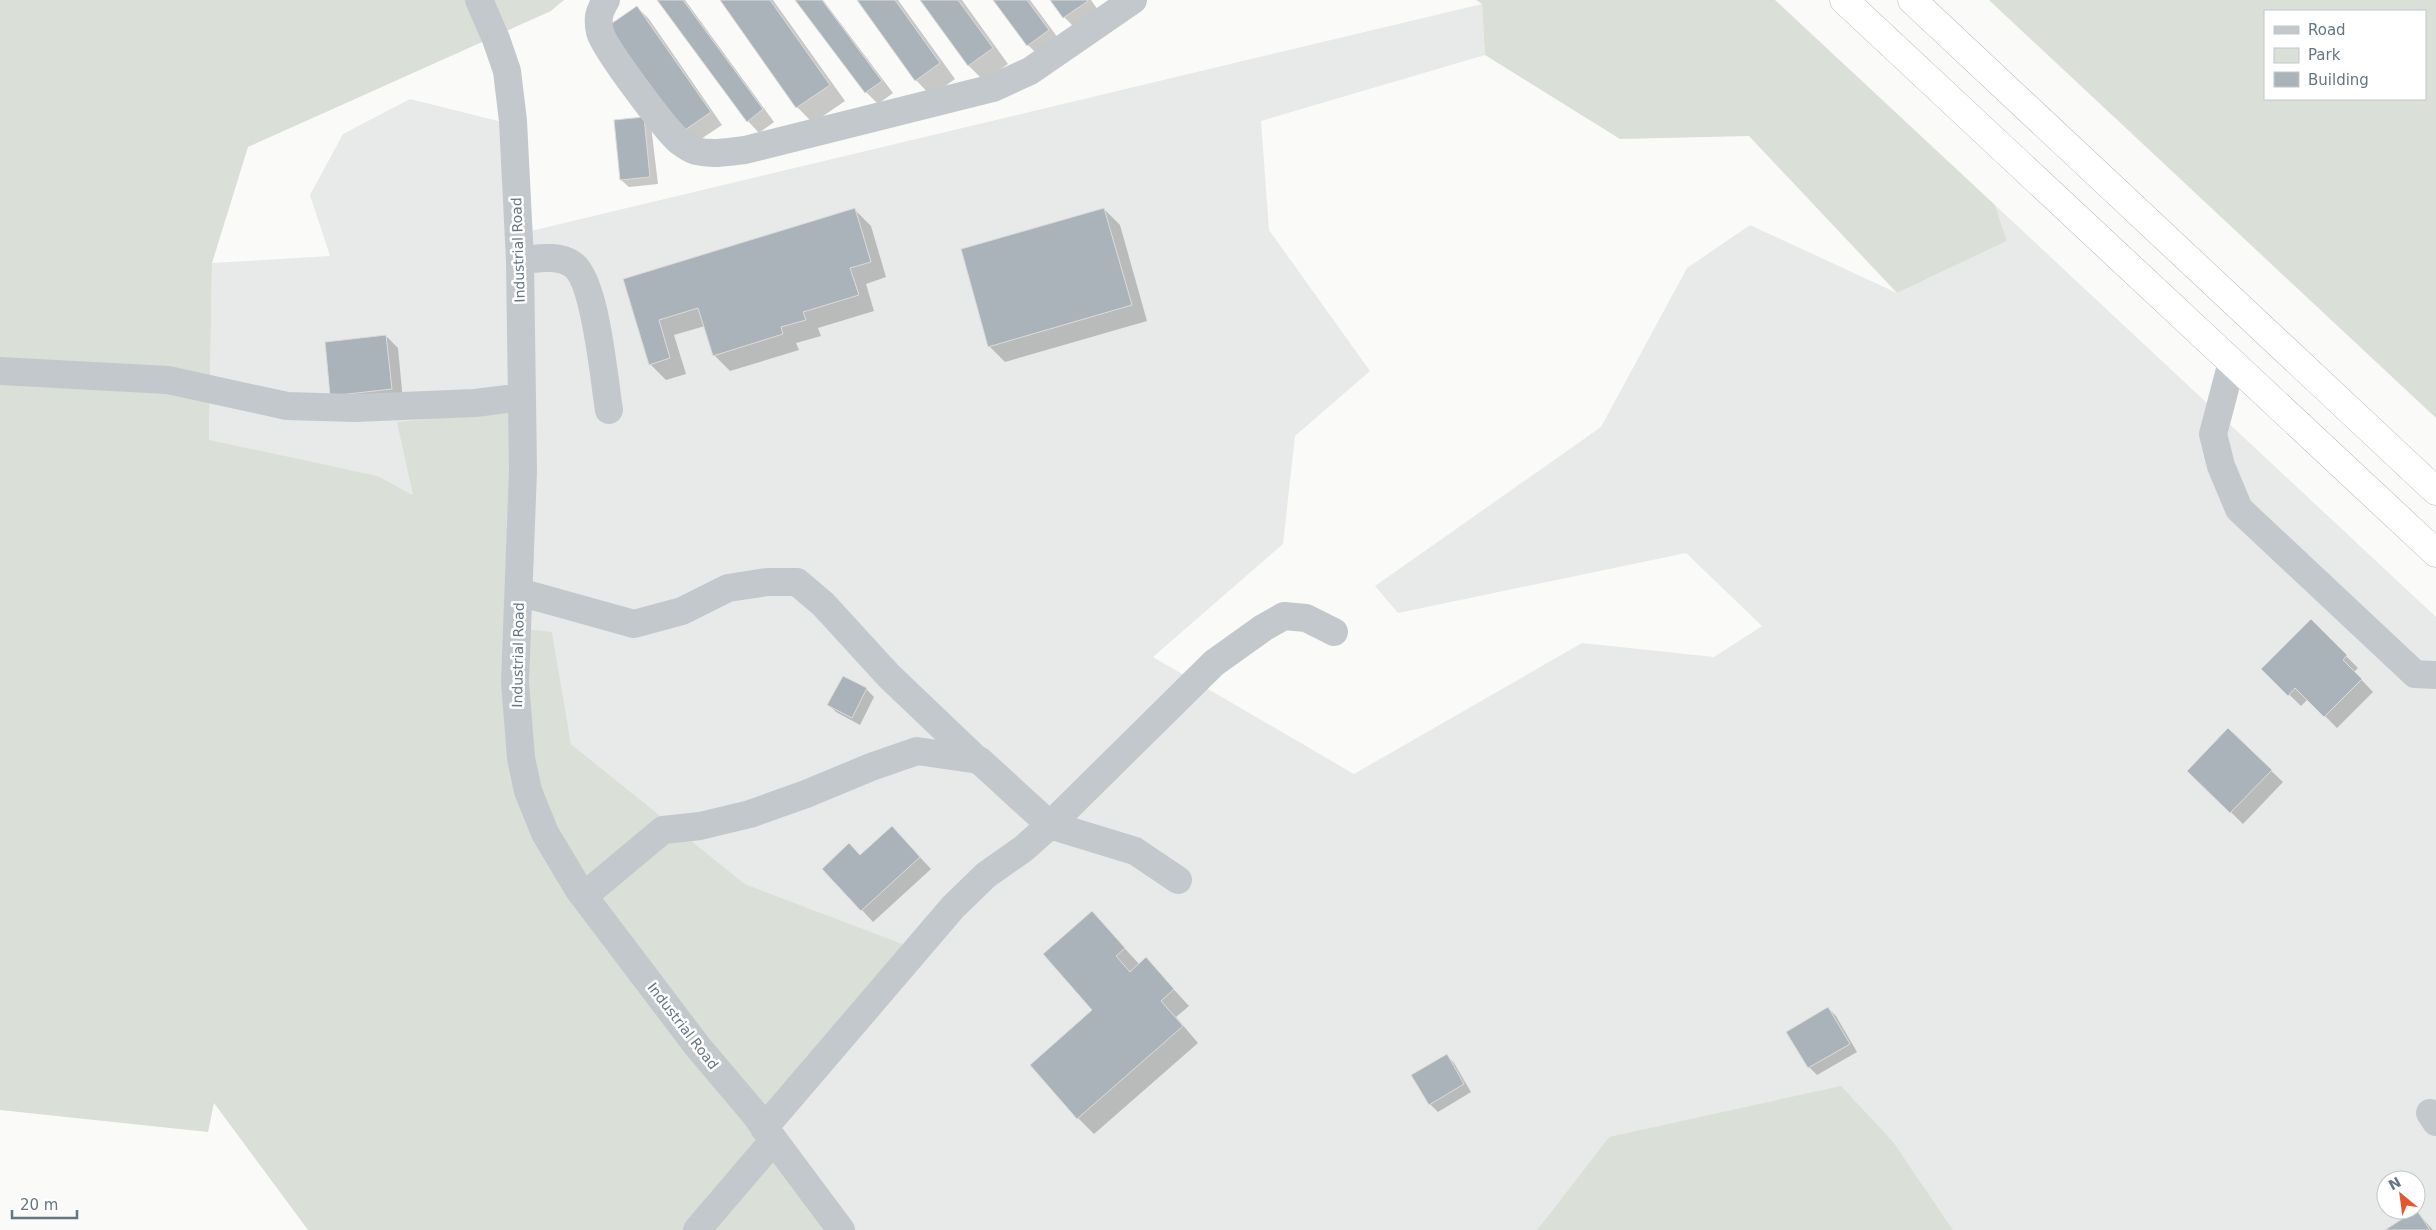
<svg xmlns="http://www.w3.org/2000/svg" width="2436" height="1230" viewBox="0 0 2436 1230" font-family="'DejaVu Sans',sans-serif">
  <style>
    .built { fill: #e8e9e9; fill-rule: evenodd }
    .green { fill: #dadfd7; fill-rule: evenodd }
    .shadow { fill: #0003 }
    .building { fill: #aab3b9; stroke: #dcdcda }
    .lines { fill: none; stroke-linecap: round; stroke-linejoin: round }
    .highway-casing { stroke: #b4b9bd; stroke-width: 29 }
    .minor { stroke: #c3c8cc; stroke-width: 28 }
    .highway { stroke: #fff; stroke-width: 28 }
    .labels { text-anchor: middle; stroke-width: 5; stroke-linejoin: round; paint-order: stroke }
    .street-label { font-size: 14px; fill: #657683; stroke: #fff }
  </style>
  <rect width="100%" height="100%" fill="#fafaf8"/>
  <path class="built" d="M1482 4 1485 55 1261 121 1269 230 1370 371 1295 436 1283 544 1153 657 1354 774 1582 643 1714 657 1762 626 1686 553 1398 613 1375 586 1601 427 1687 268 1750 225 1897 293 2007 241 1995 205 2436 617V1230H1953L1894 1143 1609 1137 1537 1230H843L763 1126 917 950 745 884 571 744 552 633 507 627 413 495 378 476 209 441 212 263 330 256 310 195 343 134 410 99 514 125V235ZM2386 1180H2416V1210H2386Z"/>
  <path class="green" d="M0 0H564L551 11 248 147 212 263 209 440 378 476 413 495 397 422 514 411 507 627 552 632 571 744 745 884 918 950 763 1126 843 1230H308L214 1103 208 1132 0 1110Z
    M1476 0H1775L1995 205 2007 241 1897 293 1749 136 1620 139 1485 55 1482 4Z
    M1989 0H2436V418L2007 17ZM2265 11H2425V99H2265Z
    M1841 1086 1894 1143 1953 1230H1537L1609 1137Z"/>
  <path class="shadow" d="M659 0H685L774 122 759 133 748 121Z
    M721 0H773L845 101 813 123 797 107Z
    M797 0H823L893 93 878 104 866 92Z
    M858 0H898L955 79 931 96 916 80Z
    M922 0H962L1008 64 984 81 968 65Z
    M995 0H1030L1064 46 1044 61 1028 45Z
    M1052 0H1091L1103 17 1080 33 1064 17Z
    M637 7 649 19 722 125 695 143 609 26Z
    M644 118 651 126 658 184 629 187 621 180Z
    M1104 209 1120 225 1147 321 1005 362 989 346Z
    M855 210 871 226 886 277 866 284 874 311 818 328 821 336 796 343 799 350 730 371 714 355 705 326 674 335 686 374 666 380 650 364 624 280Z
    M386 336 398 348 403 401 332 395Z
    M2311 621 2358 668 2354 672 2373 692 2337 728 2308 699 2301 706 2263 669Z
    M866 689 874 697 860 725 836 712 829 705Z
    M2228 730 2283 782 2243 824 2189 771Z
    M904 840 931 869 873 922 862 910 861 856Z
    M1092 913 1140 965 1146 959 1189 1006 1176 1017 1198 1043 1094 1134 1078 1118 1094 1010Z
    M1828 1008 1836 1016 1857 1052 1817 1075 1809 1067Z
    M1446 1055 1454 1063 1471 1092 1438 1112 1430 1104Z
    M2416 1211 2433 1230H2387Z"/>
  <path class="building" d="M657 0H683L763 109 747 122Z
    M720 0H770L830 85 796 108Z
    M795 0H822L882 81 865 93Z
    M857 0H895L940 63 915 81Z
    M920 0H958L993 48 968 66Z
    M993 0H1027L1049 30 1027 46Z
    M1050 0H1087L1088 1 1063 18Z
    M637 6 711 112 682 132 608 26Z
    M644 117 650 177 620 180 614 120Z
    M855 208 871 262 850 268 859 295 803 312 806 320 781 327 783 334 713 356 698 308 659 320 670 358 649 365 623 279Z
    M1104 208 1132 305 988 347 961 249Z
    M386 335 392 389 330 396 325 342Z
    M2311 619 2347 655 2343 660 2362 679 2324 717 2295 688 2288 696 2261 669Z
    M843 676 867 688 852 718 827 705Z
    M2228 728 2272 770 2230 813 2187 771Z
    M892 826 920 857 861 911 822 869 849 843 860 855Z
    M1092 911 1125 948 1116 956 1130 972 1146 957 1174 989 1161 1001 1183 1026 1077 1119 1030 1065 1092 1010 1043 954Z
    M1828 1007 1850 1044 1808 1068 1786 1032Z
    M1447 1054 1464 1084 1429 1105 1411 1075Z
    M2416 1209 2430 1230H2385L2416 1210Z"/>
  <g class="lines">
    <g class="highway-casing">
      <path id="highway" d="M1844 0 2436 553
        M1912 0 2436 491"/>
    </g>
    <path class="minor" d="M479 0 496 39 507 71 513 121 520 260 523 471 515 682 521 758 528 791 545 833 579 890 698 1047 753 1112 841 1230
      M606 0C599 12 597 18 600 32 604 48 665 129 679 141 683 144 690 149 696 151 712 155 729 152 745 150L993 88 1030 71 1133 0
      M520 260C536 259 557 254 572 264 596 279 604 381 609 410
      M2232 362 2213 434 2221 466 2239 509 2415 674 2436 675
      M0 371 168 380 287 406 355 408 475 403 522 397
      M519 592 634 624 682 611 728 588 767 582H797L823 604 889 676 977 760
      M584 896 663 830 700 826 750 814 806 794 871 767 917 751 979 760 1050 825 1214 663 1263 628 1284 616 1306 618 1334 632
      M2430 1113 2436 1122
      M764 1128 953 907 986 875 1023 849 1050 825 1135 851 1178 880
      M697 1230 773 1141"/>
    <use href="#highway" class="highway"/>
  </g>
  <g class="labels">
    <g class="street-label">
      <text transform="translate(518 250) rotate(-92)" y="5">Industrial Road</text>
      <text transform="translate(518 655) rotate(-89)" y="5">Industrial Road</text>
      <text transform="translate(683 1026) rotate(52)" y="5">Industrial Road</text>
    </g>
  </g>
  <rect x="2264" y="10" width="162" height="90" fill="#ffffff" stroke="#c1c8cd"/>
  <rect x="2274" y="26" width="25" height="8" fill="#c3c8cc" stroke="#c1c8cd"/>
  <text x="2308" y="35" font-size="15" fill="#657683">Road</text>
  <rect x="2274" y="48" width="25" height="15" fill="#dadfd7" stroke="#c1c8cd"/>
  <text x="2308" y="60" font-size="15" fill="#657683">Park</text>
  <rect x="2274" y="72" width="25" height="15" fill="#aab3b9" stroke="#c1c8cd"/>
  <text x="2308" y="85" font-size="15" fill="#657683">Building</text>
  <g transform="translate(2401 1195) rotate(331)"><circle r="24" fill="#ffffff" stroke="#c1c8cd"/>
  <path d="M0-4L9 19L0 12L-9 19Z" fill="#e4572e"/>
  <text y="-8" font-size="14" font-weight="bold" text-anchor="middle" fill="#657683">N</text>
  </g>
  <path d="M12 1210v8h65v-8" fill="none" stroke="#657683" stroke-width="2.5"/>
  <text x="20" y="1210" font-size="15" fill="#657683" stroke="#ffffff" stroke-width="4" paint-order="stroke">20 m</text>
</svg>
